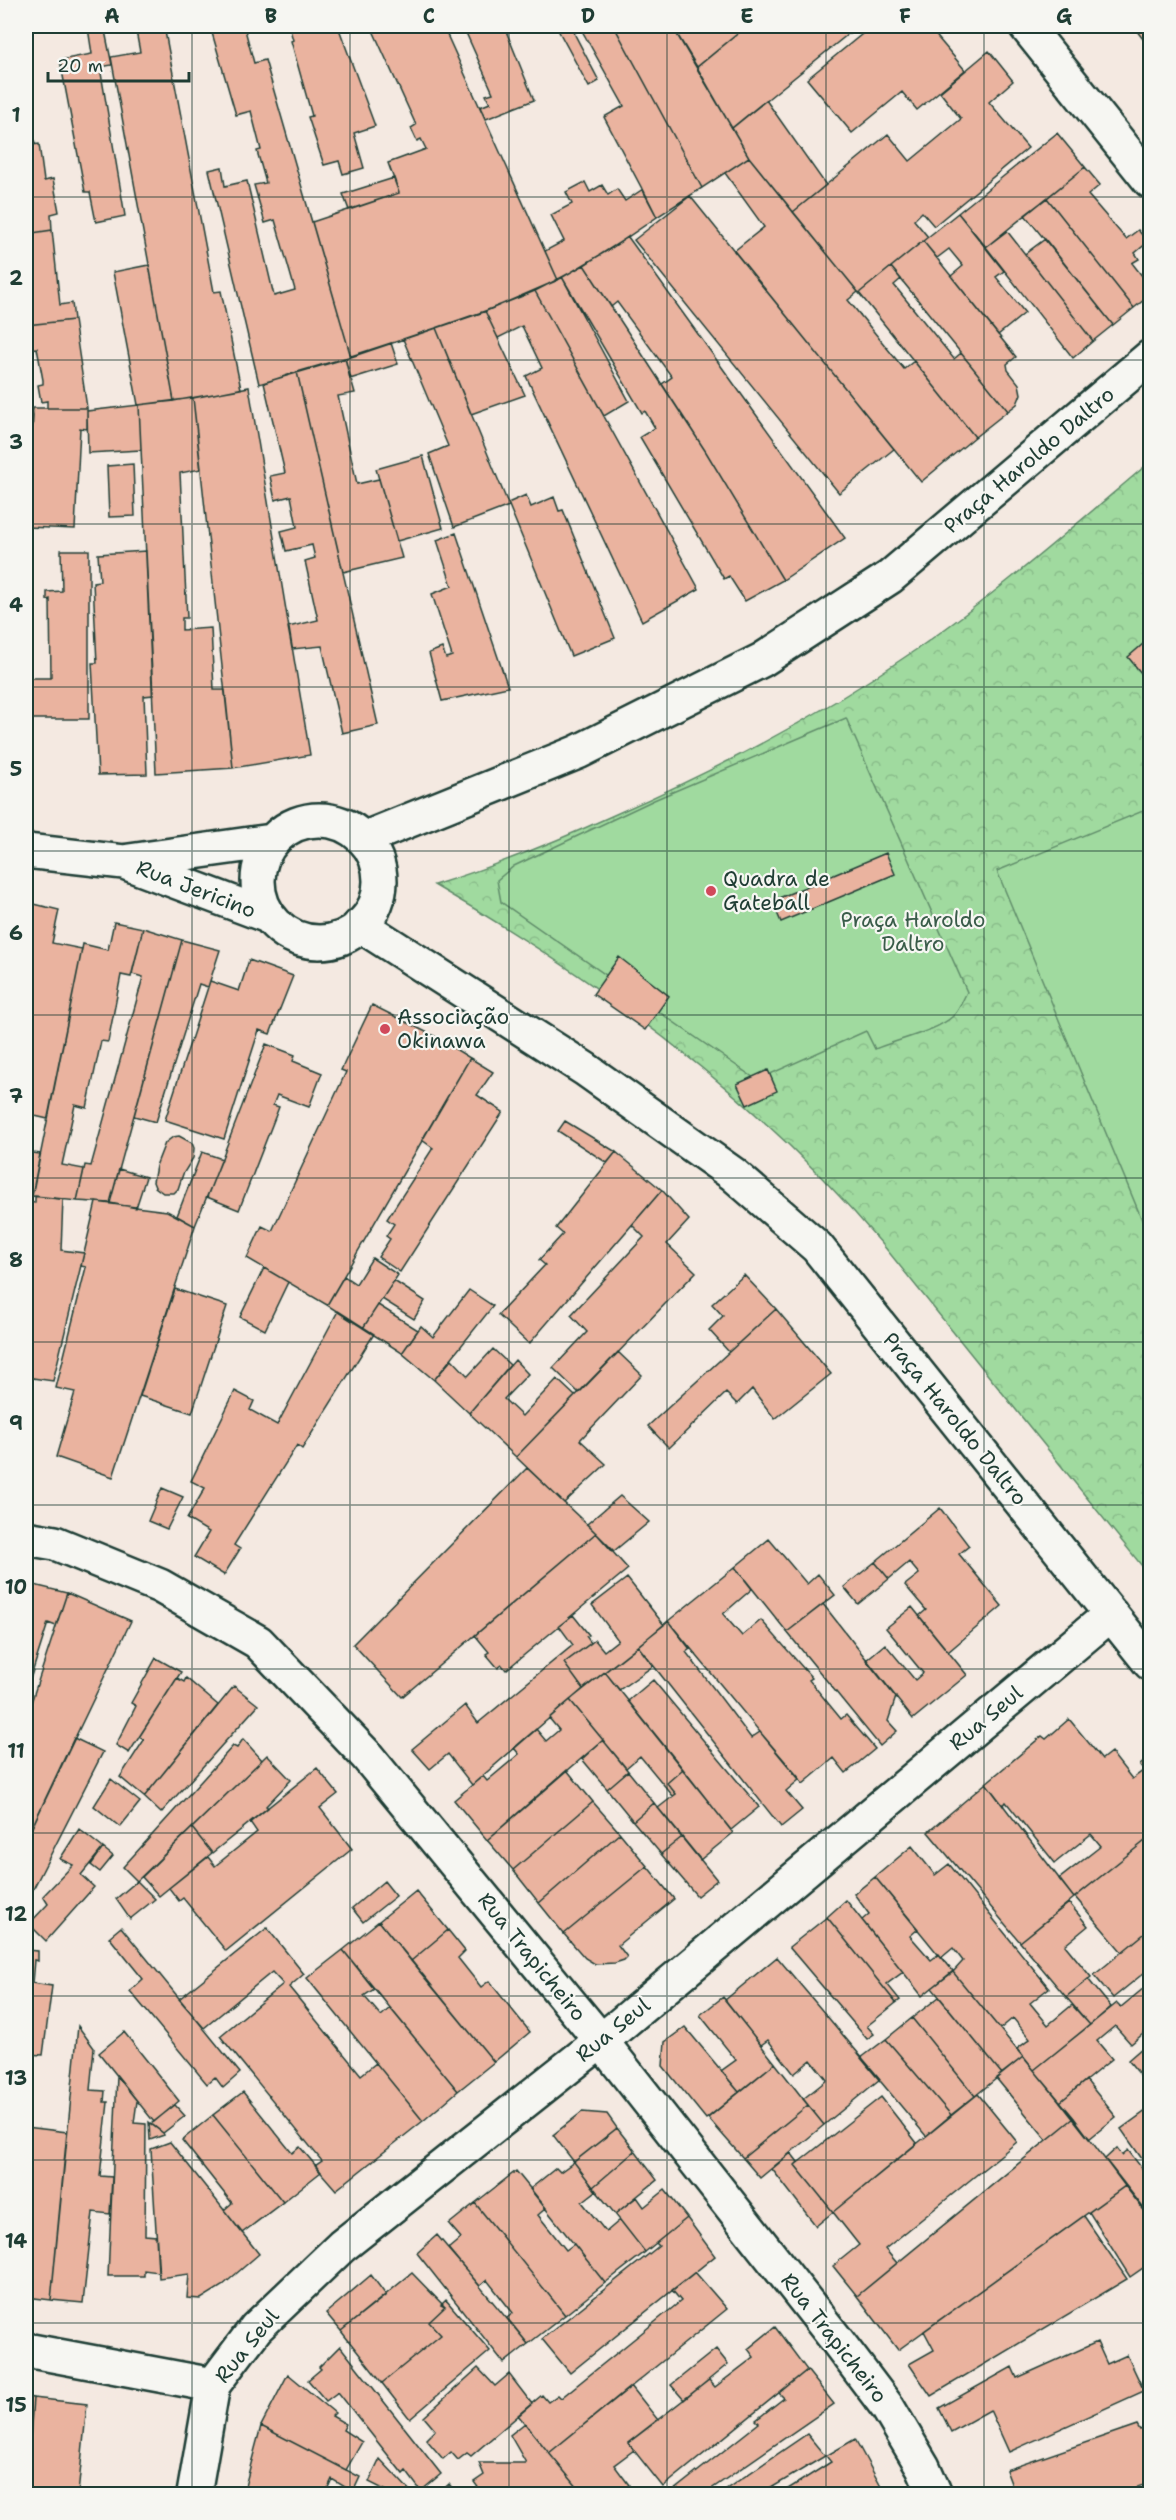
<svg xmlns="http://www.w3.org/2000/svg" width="1176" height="2520" viewBox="0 0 1176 2520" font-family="'Shantell Sans',sans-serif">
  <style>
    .forest { fill: url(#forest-crowns); stroke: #608c6a; stroke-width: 1.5 }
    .pitch { fill: #a0da9f; stroke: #608c6a; stroke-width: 1.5 }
    .building { fill: #eab39f; stroke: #1f3d34; stroke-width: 1.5 }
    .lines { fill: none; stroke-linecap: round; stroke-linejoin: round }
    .minor-casing { stroke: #1f3d34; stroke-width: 38 }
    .tertiary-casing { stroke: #1f3d34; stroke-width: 38 }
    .minor { stroke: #f6f6f2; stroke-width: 33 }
    .tertiary { stroke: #f6f6f2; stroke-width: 33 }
    .grid { fill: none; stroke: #1f3d34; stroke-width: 1.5; stroke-opacity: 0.55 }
    .poi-dot { fill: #d1495b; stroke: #f6f6f2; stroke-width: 2 }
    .labels { text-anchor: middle; stroke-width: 4.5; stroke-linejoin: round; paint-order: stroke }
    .street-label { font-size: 21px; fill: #1f3d34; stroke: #f6f6f2 }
    .poi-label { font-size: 21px; fill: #1f3d34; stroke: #f6f6f2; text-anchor: start }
    .park-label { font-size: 21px; fill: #395c49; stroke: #f6f6f2 }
    .neatline { fill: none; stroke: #1f3d34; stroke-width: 2 }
    .grid-label { font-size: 20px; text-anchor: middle; font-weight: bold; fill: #1f3d34 }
  </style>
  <defs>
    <pattern id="forest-crowns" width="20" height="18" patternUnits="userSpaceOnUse" patternTransform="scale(1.5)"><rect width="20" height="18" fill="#a0da9f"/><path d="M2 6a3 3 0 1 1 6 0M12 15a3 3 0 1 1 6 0" fill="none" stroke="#89bc8a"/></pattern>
  </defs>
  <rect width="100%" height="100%" fill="#f4e9e1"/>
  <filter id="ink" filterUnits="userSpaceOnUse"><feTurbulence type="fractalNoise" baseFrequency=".0167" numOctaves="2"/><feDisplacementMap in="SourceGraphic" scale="12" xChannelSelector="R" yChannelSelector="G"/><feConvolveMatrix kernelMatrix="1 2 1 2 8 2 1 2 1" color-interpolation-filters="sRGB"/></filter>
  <g filter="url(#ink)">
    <path class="forest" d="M1150 462V1576L883 1245C758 1097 601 981 434 885 496 866 557 841 616 814 721 768 823 714 917 649 999 592 1074 526 1150 462Z"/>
    <path class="pitch" d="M846 718 967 992C963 999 959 1011 953 1016 938 1031 896 1040 875 1049L866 1031 757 1080 501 902 497 880 514 866 654 800Z
      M1150 808V1239L997 871Z"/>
    <path class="building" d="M104 26 112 65 100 67 125 216 96 222 90 192H85L60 60 92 54 88 28Z
      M135 26H164L214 292 221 291 241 389 174 401 111 57 140 52Z
      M210 26H244L254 63 265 60 351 357 259 384 209 170 222 167 225 186 247 181 274 296 295 290 275 220 265 223 254 185 266 183 257 151 261 150 251 111 236 115Z
      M289 26H338L375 126 354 133 364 168 343 174 339 161 324 165 308 117 312 116 291 41 293 40Z
      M371 26H443L558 280 484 312 351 357 312 222 399 193 388 163 426 149 421 139 417 141 411 128 416 125Z
      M463 26H504L534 100 486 119 480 107 490 103 486 95 493 93Z
      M556 26H614L702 188 657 217 604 117 624 106 581 29 574 33 599 81 589 87Z
      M614 26H672L749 157 702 188Z
      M672 26H688L677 34Z
      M688 26H747L697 67 677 34Z
      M747 26H858L732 128 697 67Z
      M872 26H928L965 70 917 110 902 92 852 133 807 79Z
      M1133 26H1150V48Z
      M989 51 1013 81 989 102 1028 148 934 226 922 212 914 220 928 237 859 293 793 212 888 134 910 161 961 119 940 92Z
      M26 79 35 144 26 146Z
      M766 100 826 185 793 212 749 157 732 128Z
      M1057 133 1085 167 986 247 958 213Z
      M39 144 44 181 53 179 59 212 51 214 52 230 26 234V146Z
      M749 157 858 292 848 300 904 369 914 361 975 437 921 482 734 251 764 227 725 173Z
      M1085 167 1100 185 1088 195 1126 239 1138 230 1148 242 1135 253 1139 259 1132 263 1150 286V295L1134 308 1047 198Z
      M394 178 399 193 349 210 343 194Z
      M585 182 590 192 602 185 608 195 617 189 625 201 643 189 657 217 610 249 558 280 545 251 564 241 551 215 572 204 566 192Z
      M690 196 894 449 839 493 634 240Z
      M1047 198 1134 308 1113 325 1025 215Z
      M958 213 1004 271 996 277 1025 313 998 335 951 276 963 266 949 249 937 258 923 241Z
      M52 230 60 305 72 303 74 320 26 325V234Z
      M1007 231 1093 341 1073 358 986 247Z
      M628 237 845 538 783 580 706 452 662 384 672 377 617 302 611 307 584 265Z
      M1045 239 1113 325 1093 341 1025 254Z
      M923 241 1016 357 1007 364 1008 370 1019 384 1021 394 1017 404 1008 411 891 267Z
      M149 265 174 401 138 405 113 272Z
      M584 265 706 452 783 580 745 601 729 576 724 579 640 437 655 428 645 411 642 413 562 277Z
      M891 267 901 279 894 285 954 359 961 353 1008 411 975 437 859 293Z
      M562 277 629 401 604 416 535 291Z
      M535 291 699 589 642 621 526 376 542 368 522 326 498 338 485 311Z
      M485 311 525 395 471 414 436 328Z
      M74 320 87 408H47V401L41 402 38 385 43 384V380L37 348 26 349V325Z
      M436 328 509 506 454 527 429 454 448 446 403 339Z
      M391 343 398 364 350 379 345 358Z
      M345 358 355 393 338 396 357 484 379 479 402 558 343 572 297 372Z
      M297 372 378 725 342 733 322 646 292 649 288 627 318 620 305 561 315 558 312 545 286 551 281 531 297 527 291 496 275 500 270 476 285 473 264 383Z
      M249 387 310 755 233 768 193 398Z
      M193 398 201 469 180 473 187 618H182V630L211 628 214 690H225L233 768 156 773 139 405Z
      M139 405 141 450 88 453 87 411Z
      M33 408H87V429L80 428 75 529 27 527Z
      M26 416H33L26 540Z
      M423 456 443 528 397 541 376 469Z
      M133 464 135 516 109 517 107 466Z
      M526 495 531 507 554 497 559 511 563 510 615 638 571 656 508 503Z
      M456 533 508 687 442 701 429 653 442 648 446 658 452 656 432 594 452 586 437 540Z
      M61 550H89V719H26V678H51L50 599 47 600V592L62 591Z
      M146 551 153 695 144 696 147 774 98 775 92 663H97L93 582 100 581 98 554Z
      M1150 638V684L1128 657Z
      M886 853 895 874 781 922 772 901Z
      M30 903 59 910 52 943 82 949 48 1119 26 1114 29 1082H26V1005L32 974 26 972V928Z
      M114 922 143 928 131 977 121 975 108 1042 101 1041 87 1108 75 1105 62 1165 84 1169 77 1201 32 1196 83 944 108 950Z
      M143 928 182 940 110 1203 77 1201 85 1165 91 1166 143 977 132 974Z
      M182 940 220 950 208 987 199 984 156 1122 134 1116Z
      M619 957 669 996 645 1030 593 994Z
      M249 960 293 976 270 1034 259 1030 224 1139 165 1120 210 981 239 991Z
      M372 1005 434 1036 470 1058 327 1305 247 1258 262 1226 272 1231 346 1072 341 1070Z
      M266 1044 295 1055 293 1061 322 1073 309 1107 277 1095 273 1105 279 1107 239 1210 207 1197Z
      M470 1058 493 1072 477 1095 503 1112 400 1272 378 1257 390 1239 386 1236 394 1224 387 1219 433 1148 422 1140Z
      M768 1070 777 1091 747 1105 737 1084Z
      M565 1121 616 1152 607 1163 558 1131Z
      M179 1136 192 1143 194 1148 193 1158 183 1174 178 1189 174 1193H163L155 1187 153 1182 156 1166 165 1143 173 1137Z
      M26 1152 40 1154 32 1196H26Z
      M202 1152 222 1159 195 1226 177 1216Z
      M616 1152 662 1190 529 1344 498 1315 545 1265 539 1260 563 1234 556 1228Z
      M119 1169 146 1177 136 1208 110 1203Z
      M662 1190 689 1220 667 1244 696 1272 579 1393 553 1368 587 1332 571 1315 644 1237 632 1225Z
      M35 1196 63 1199 61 1250 84 1253 53 1381 26 1377V1202L35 1203Z
      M96 1202 167 1211 195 1226 113 1477 56 1457 75 1392 56 1388 86 1267 81 1266Z
      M372 1258 398 1275 363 1328 327 1305 344 1276 356 1284Z
      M264 1268 288 1282 265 1330 240 1317Z
      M744 1275 776 1309 729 1352 709 1330 723 1316 712 1304Z
      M394 1281 425 1301 414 1319 382 1299Z
      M175 1289 227 1306 192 1413 140 1396Z
      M469 1290 493 1306 434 1380 402 1353 421 1326 433 1337Z
      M378 1305 418 1330 402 1353 363 1328Z
      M776 1309 831 1374 775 1419 752 1389 737 1404 726 1393 669 1448 648 1426Z
      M338 1311 374 1334 302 1449 297 1445 234 1545 240 1549 224 1575 194 1557 209 1532 187 1519 205 1488 191 1481 235 1391 254 1401 250 1410 277 1425Z
      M493 1349 510 1365 469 1413 434 1380 452 1359 468 1376Z
      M618 1352 642 1375 580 1440 606 1464 564 1503 516 1457Z
      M515 1360 528 1374 504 1399 522 1416 557 1379 575 1396 516 1457 469 1413Z
      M527 1468 596 1533 402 1697 353 1644Z
      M162 1488 183 1497 167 1529 148 1521Z
      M620 1496 649 1522 614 1551 587 1524Z
      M940 1508 969 1546 959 1554 1002 1606 948 1652 919 1616 926 1610 905 1585 919 1574 909 1562 889 1579 875 1562Z
      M596 1533 628 1569 506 1670 502 1665 498 1668 486 1654 489 1652 475 1635Z
      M769 1539 807 1584 818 1574 835 1595 787 1632 735 1567Z
      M875 1562 889 1579 858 1604 844 1587Z
      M735 1567 752 1589 723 1614 742 1636 761 1620 812 1678 809 1680 841 1719 846 1715 875 1749 846 1773 834 1758 803 1784 668 1621Z
      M627 1578 664 1625 583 1689 564 1663 595 1640 604 1651 618 1640 592 1605Z
      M26 1583 67 1593 56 1626 48 1623 26 1692Z
      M67 1593 131 1621 26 1840V1738L29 1729 26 1728V1718Z
      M823 1604 896 1697 888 1721 897 1731 880 1746 787 1632Z
      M912 1607 967 1675 913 1719 866 1660 885 1644 915 1680 923 1673 886 1628Z
      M573 1615 589 1635 586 1636 591 1643 564 1663 583 1689 472 1785 448 1754 430 1769 412 1749 465 1705 478 1723 573 1645 559 1626Z
      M668 1621 690 1649 686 1652 751 1738 760 1732 800 1779 786 1791 802 1810 781 1827 638 1646Z
      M638 1646 653 1666 619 1690 605 1672Z
      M156 1658 181 1672 129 1753 116 1745 136 1706 131 1703Z
      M605 1672 683 1769 667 1783 676 1794 673 1796 640 1756 626 1768 570 1700Z
      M177 1678 184 1682 186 1678 218 1705 144 1797 120 1777 144 1740 139 1737Z
      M653 1680 759 1807 731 1830 628 1701Z
      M234 1686 258 1705 161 1813 144 1797Z
      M570 1700 603 1740 487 1840 454 1800 483 1776 487 1781 519 1754 514 1748 536 1729 546 1741 559 1730 549 1718Z
      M1069 1719 1102 1759 1111 1752 1132 1779 1144 1770 1140 1765 1145 1761 1150 1767V1837L1074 1898 1059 1879 1101 1846 1091 1834 1055 1863 1006 1802 1003 1806 986 1783 1042 1736 1046 1739Z
      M74 1738 103 1752 26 1903V1840Z
      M243 1739 262 1760 137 1881 123 1867 233 1746 237 1748Z
      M603 1740 628 1771 607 1789 582 1759Z
      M267 1755 291 1780 266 1806 268 1808 212 1853 192 1828Z
      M317 1768 338 1794 320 1808 352 1849 226 1951 183 1898 179 1901 169 1888 208 1857 215 1866 257 1832 250 1822Z
      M683 1769 733 1833 700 1860 658 1808 676 1794 667 1783Z
      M567 1770 593 1802 513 1870 487 1840Z
      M628 1771 654 1803 633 1821 607 1789Z
      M111 1779 140 1802 120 1827 94 1806Z
      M986 1783 1074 1898 1020 1942 928 1832Z
      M593 1802 620 1833 539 1903 513 1870Z
      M654 1803 682 1837 661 1854 633 1821Z
      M192 1828 212 1853 159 1896 142 1877Z
      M79 1829 103 1848 81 1875 94 1887 46 1941 29 1924 48 1904 43 1896 73 1865 60 1859Z
      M620 1833 647 1866 564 1934 539 1903Z
      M682 1837 717 1880 697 1896 661 1854Z
      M1150 1837V1929L1122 1952 1075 1897Z
      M912 1846 935 1875 949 1864 1049 1988 1030 2003 1048 2025 1072 2005 1090 2025 1034 2070 1017 2049 1030 2039 1013 2018 1000 2029 953 1972 963 1961 953 1948 941 1958 875 1877Z
      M103 1848 113 1856 100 1872 91 1865Z
      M647 1866 674 1899 618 1945 627 1957 624 1960 615 1963 595 1964 585 1958 564 1934Z
      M875 1877 918 1929 910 1936 931 1960 939 1954 953 1971 922 1996 862 1920 869 1914 854 1894Z
      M137 1881 155 1899 130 1919 116 1899Z
      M384 1881 396 1896 363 1922 352 1908Z
      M416 1891 448 1930 411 1961 379 1921Z
      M846 1900 903 1972 887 1984 900 2000 896 2003 827 1917Z
      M1069 1903 1088 1926 1065 1945 1091 1977 1066 1997 1020 1942Z
      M827 1917 896 2003 867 2026 874 2034 867 2039 789 1947Z
      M379 1921 494 2062 458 2091 343 1950Z
      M121 1927 240 2073 223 2088 215 2077 207 2084 130 1991 143 1979 109 1937Z
      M267 1928 304 1974 289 1987 361 2075 376 2063 423 2121 336 2190 315 2166 322 2161 220 2036 283 1984 272 1972 204 2028 179 1999Z
      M1150 1929V1968L1113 1998 1094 1975Z
      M448 1930 465 1951 458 1958 481 1987 489 1981 530 2032 494 2062 411 1961Z
      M26 1950 38 1951V1961L34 1960 32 1983 52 1986 43 2055 26 2054Z
      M343 1950 374 1989 364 1996 381 2016 390 2008 458 2091 423 2121 307 1978Z
      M777 1957 880 2079 824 2125 803 2099 827 2080 811 2060 794 2074 768 2040 761 2045 725 2000Z
      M953 1972 1023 2057 1002 2074 932 1988Z
      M1088 1979 1111 2007 1090 2025 1066 1997Z
      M1150 1983V2028L1131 2044 1115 2026 1097 2041 1112 2059 1060 2102 1034 2070 1117 2003 1121 2007Z
      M723 1997 775 2063 739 2092 721 2071 736 2060 700 2015Z
      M939 1997 1002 2074 975 2096 912 2018Z
      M912 2018 975 2096 951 2115 886 2039Z
      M78 2026 94 2048 90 2090 105 2091 104 2102H108L100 2176 112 2177 110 2214 93 2212 83 2303 51 2300Z
      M685 2027 739 2092 706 2119 663 2066 665 2042Z
      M124 2032 179 2101 154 2122 99 2053Z
      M886 2039 951 2115 926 2136 861 2058Z
      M1150 2041V2087L1128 2060Z
      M1023 2057 1074 2118 1047 2140 996 2078Z
      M775 2063 808 2105 743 2158 708 2118Z
      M117 2076 137 2101 134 2123 146 2124 145 2235 156 2236 158 2272 144 2270V2276H108Z
      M1086 2080 1116 2117 1089 2139 1060 2102Z
      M243 2092 292 2153 300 2147 321 2172 283 2202 213 2115Z
      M978 2094 1017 2142 885 2249 897 2263 857 2296 833 2266 859 2245 833 2212Z
      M881 2097 917 2143 833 2212 795 2165Z
      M175 2105 185 2116 163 2133 151 2124Z
      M808 2105 824 2125 760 2178 743 2158Z
      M1150 2108V2165L1147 2166 1121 2129Z
      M582 2112 607 2114 617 2128 574 2162 553 2135Z
      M213 2115 283 2202 242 2233 224 2210 232 2203 182 2140Z
      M1074 2118 1125 2186 898 2350 857 2296Z
      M149 2122 163 2133 164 2135 150 2140Z
      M26 2127 67 2132 51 2300 26 2297Z
      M617 2128 635 2151 593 2187 574 2162Z
      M170 2142 259 2254 222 2286 201 2299 187 2298 189 2274 159 2278 151 2149Z
      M1117 2148 1122 2155 1128 2150 1143 2170 1150 2165V2206L1145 2210 1105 2159Z
      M635 2151 657 2180 615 2214 593 2187Z
      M791 2153 798 2162 795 2165 833 2212 816 2226 772 2169Z
      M574 2162 596 2191 582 2202 606 2232 620 2220 645 2252 605 2283 530 2189 556 2168 560 2172Z
      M516 2171 546 2208 538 2215 566 2250 574 2244 605 2283 565 2315 475 2203Z
      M1125 2186 1150 2218V2263L1130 2277 1089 2212Z
      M665 2190 687 2218 645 2252 615 2214 637 2197 644 2207Z
      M475 2203 565 2315 528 2344 507 2318 513 2313 487 2280 480 2286 448 2249 461 2238 449 2224Z
      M1084 2216 1127 2279 931 2396 909 2364 934 2350 924 2331Z
      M687 2218 715 2256 570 2373 542 2339 659 2246 656 2243Z
      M437 2235 528 2344 504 2363 417 2253Z
      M695 2272 727 2309 549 2453 518 2415 542 2395 548 2402 558 2395 561 2398 681 2301 672 2290Z
      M412 2273 445 2307 429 2322 441 2335 382 2383 341 2331Z
      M371 2275 386 2295 341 2331 326 2313Z
      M446 2300 490 2351 410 2419 382 2383 441 2335 429 2322 445 2307 441 2305Z
      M775 2327 807 2370 663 2487 628 2443 709 2380 715 2387 754 2357 748 2349Z
      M1097 2342 1107 2364 1127 2355 1144 2391 1009 2452 990 2410 951 2432 939 2408 1012 2367 1017 2378Z
      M340 2346 441 2474 421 2491 406 2471 403 2474 338 2392 326 2401 308 2380 321 2369 319 2367Z
      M716 2349 728 2364 684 2400 671 2385Z
      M478 2368 495 2386 509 2374 532 2404 471 2456 467 2453 458 2460 451 2452 443 2459 426 2439 435 2430 424 2417Z
      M807 2370 834 2404 704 2494H669L759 2423 756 2420 784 2398 779 2393Z
      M288 2374 335 2413 332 2416 346 2424 343 2430 362 2442 346 2470 261 2426Z
      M631 2386 658 2420 628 2443 634 2450 614 2465 629 2485 623 2490 626 2494H583L549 2453Z
      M26 2397 33 2398 26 2494Z
      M33 2398 87 2404 78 2494H26Z
      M525 2423 549 2453 583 2494H483L474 2482 484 2475 479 2463H526L510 2435Z
      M1137 2425 1140 2430 1150 2426V2483L1116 2494H1015L1006 2470Z
      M261 2426 360 2477 353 2492 332 2479 325 2494H275L244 2490Z
      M807 2434 825 2456 761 2494H719Z
      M855 2439 885 2494H780L831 2462 826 2456Z
      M380 2459 413 2494H393L369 2482Z
      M449 2484 457 2494H438Z
      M236 2489 263 2493V2494H235Z"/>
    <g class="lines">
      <g class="minor-casing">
        <path id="minor" d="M1026 26 1150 181
          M360 925 585 1069 733 1174 817 1247 1150 1663
          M26 1538 55 1543 160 1586 258 1642 366 1755 601 2041 835 2338 888 2408 923 2467 935 2494
          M26 2350 213 2385
          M194 2494 213 2385 256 2328 342 2246 601 2041 1111 1614"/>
      </g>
      <g class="tertiary-casing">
        <path id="tertiary" d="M258 881a61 61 0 1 1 122 0a61 61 0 1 1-122 0Z
          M363 839 578 752 762 660 890 577 1150 357
          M26 851 124 862 268 916
          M129 861 272 841"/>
      </g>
      <use href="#minor" class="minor"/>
      <use href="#tertiary" class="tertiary"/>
    </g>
  </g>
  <path class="grid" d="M192 26V2494M350 26V2494M509 26V2494M667 26V2494M826 26V2494M984 26V2494M26 197H1150M26 360H1150M26 524H1150M26 687H1150M26 851H1150M26 1015H1150M26 1178H1150M26 1342H1150M26 1505H1150M26 1669H1150M26 1833H1150M26 1996H1150M26 2160H1150M26 2323H1150"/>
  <g class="poi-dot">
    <circle cx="711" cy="891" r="6"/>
    <circle cx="385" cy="1029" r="6"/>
  </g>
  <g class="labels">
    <g class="street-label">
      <text transform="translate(1029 460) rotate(-40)" y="7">Praça Haroldo Daltro</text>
      <text transform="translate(196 889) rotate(21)" y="7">Rua Jericino</text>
      <text transform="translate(955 1419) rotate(51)" y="7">Praça Haroldo Daltro</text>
      <text transform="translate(986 1718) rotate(-40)" y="7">Rua Seul</text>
      <text transform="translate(532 1957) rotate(51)" y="7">Rua Trapicheiro</text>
      <text transform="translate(613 2030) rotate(-39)" y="7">Rua Seul</text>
      <text transform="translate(834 2338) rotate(52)" y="7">Rua Trapicheiro</text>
      <text transform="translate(247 2346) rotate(-51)" y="7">Rua Seul</text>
    </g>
    <g class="poi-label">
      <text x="723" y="886">Quadra de<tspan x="723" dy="24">Gateball</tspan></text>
      <text x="397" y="1024">Associação<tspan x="397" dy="24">Okinawa</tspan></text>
    </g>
    <g class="park-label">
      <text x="913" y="927">Praça Haroldo<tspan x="913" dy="24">Daltro</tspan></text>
    </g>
  </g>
  <rect width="1176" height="2520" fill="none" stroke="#f6f6f2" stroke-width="66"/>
  <path d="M48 72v9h141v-9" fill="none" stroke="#1f3d34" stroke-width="3"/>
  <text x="57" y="72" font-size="18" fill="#1f3d34" stroke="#f6f6f2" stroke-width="4.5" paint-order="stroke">20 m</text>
  <rect x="33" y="33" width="1110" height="2454" class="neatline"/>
  <g class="grid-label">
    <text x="112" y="23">A</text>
    <text x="271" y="23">B</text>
    <text x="429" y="23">C</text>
    <text x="588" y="23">D</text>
    <text x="747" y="23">E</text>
    <text x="905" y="23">F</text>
    <text x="1064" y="23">G</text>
    <text x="16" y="122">1</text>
    <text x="16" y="285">2</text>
    <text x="16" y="449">3</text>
    <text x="16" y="612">4</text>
    <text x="16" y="776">5</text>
    <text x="16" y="940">6</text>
    <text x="16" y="1103">7</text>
    <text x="16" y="1267">8</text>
    <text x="16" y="1430">9</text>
    <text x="16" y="1594">10</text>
    <text x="16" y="1758">11</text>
    <text x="16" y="1921">12</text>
    <text x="16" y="2085">13</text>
    <text x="16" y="2248">14</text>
    <text x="16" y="2412">15</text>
  </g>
</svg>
